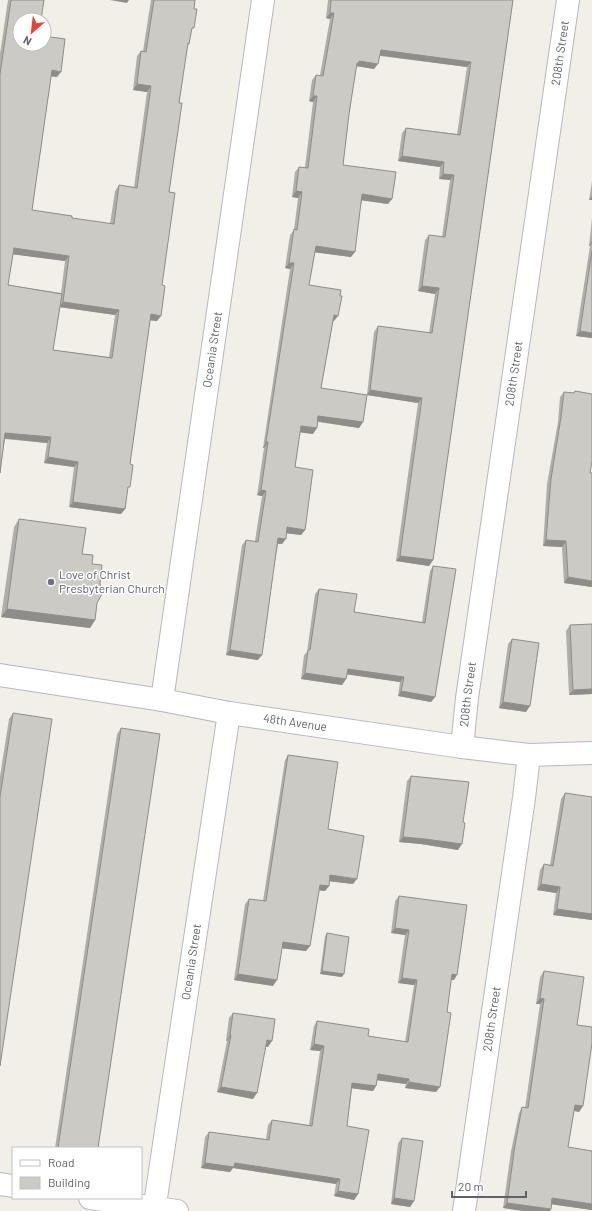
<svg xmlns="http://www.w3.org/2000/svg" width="592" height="1211" viewBox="0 0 592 1211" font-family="Barlow,sans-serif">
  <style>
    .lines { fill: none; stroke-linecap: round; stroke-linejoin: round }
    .minor-casing { stroke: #b5b8bc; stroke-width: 24 }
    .minor { stroke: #fff; stroke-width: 22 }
    .wall { fill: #afaea9; fill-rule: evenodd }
    .shaded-wall { fill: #8f8d8a }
    .building { fill: #cccac5; stroke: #8f8d8a; fill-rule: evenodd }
    .worship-dot { fill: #6b7280; stroke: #fff; stroke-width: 1.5 }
    .labels { text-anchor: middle; stroke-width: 3; stroke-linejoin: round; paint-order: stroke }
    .street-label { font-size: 12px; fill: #5f6368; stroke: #fff }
    .worship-label { font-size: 12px; fill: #5b616d; stroke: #fff; text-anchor: start }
  </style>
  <rect width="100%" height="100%" fill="#f1efe8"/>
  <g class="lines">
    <g class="minor-casing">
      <g id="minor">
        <path id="s1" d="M0 675 162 700 229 713 462 747 529 755 592 753"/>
        <path id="s2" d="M162 700 263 0"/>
        <path id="s3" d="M462 747 467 698 568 0"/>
        <path d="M0 1184 13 1186"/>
        <path d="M90 1198 177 1211"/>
        <path id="s4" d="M154 1211 229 713"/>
        <path id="s5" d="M464 1211 524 798 529 755"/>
      </g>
    </g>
    <use href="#minor" class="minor"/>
  </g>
  <path class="wall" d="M8 0H44L20 20 57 77 51 76 32 210 72 218 110 224 115 191 119 185 134 187 147 92 133 90 137 56 141 51H143L151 0H195L189 44 187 46 179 103 169 192 157 321 150 320 130 464 125 509 121 514 69 507 74 467 44 463 47 443 5 439 0 473V54ZM13 254 65 261 61 293 8 285ZM60 307 115 315 109 357 53 350Z
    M328 0H513L433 560 429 566 396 561 418 403 367 395 363 422 359 428 318 422 313 434 300 432 295 467 305 530 301 535 287 533 282 544H278L258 660 226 655 242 545 246 540 255 541 262 496 257 495 264 448H263L290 269 285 268 290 235 294 230 298 198 292 197 295 172 299 167H305L313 102 309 101 312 80 316 75H320L330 19 326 18ZM380 56 467 67 457 134 406 128 402 133 398 161 440 167 439 179 450 180 442 237 429 235 425 240 418 291 435 294 429 333 378 326 374 332 367 395 321 388 333 321H334L309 285 315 252 351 257 362 200 388 204 343 165 349 114 356 67V66L374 69Z
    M592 181V200H589Z
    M592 218V338L576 336 590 246H589Z
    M575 391 590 473H592V587L564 583 562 547 543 546 547 484 558 422 560 397 564 392 573 393Z
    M19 519 82 554 92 564 97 603 95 620 90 628 1 617 14 527Z
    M433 566 435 697 431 702 398 696 400 682 347 674 346 679 342 685 301 679 304 655 307 652 315 594 319 589 354 612 422 622 430 571Z
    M592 624V694L569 695 566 631 570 625Z
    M512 639 526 712 499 708 508 644Z
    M13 713 0 1066V776L9 719Z
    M121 728 98 1148H55L117 734Z
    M288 755 328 829 353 884 329 881V886L325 891 319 890 310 946 306 951 282 948 273 986 234 980 245 904 249 899 263 901 285 760Z
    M411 776 463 822 458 850 421 844 399 842 407 781Z
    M565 793 592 797V920L553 915 556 893 537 890 540 870 544 864 550 865 561 799Z
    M399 896 454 980H451L436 1092 405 1088 406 1084 377 1080 376 1086 373 1091 352 1088 347 1126 358 1194 354 1200 334 1196 336 1184 233 1168 230 1172 201 1168 205 1137 209 1132 266 1139 268 1125 272 1120 309 1125 320 1051 310 1050 314 1026 317 1021 368 1036 405 1042 414 985 398 983 405 935 391 933 395 901Z
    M327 933 342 977 320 974 325 936Z
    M544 971 577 1025 583 1106 579 1112 574 1111 568 1147 592 1151V1210L552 1204 551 1209 550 1211H524L503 1208 511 1151 519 1113 522 1107 525 1108 540 1004H536L540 977Z
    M233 1013 268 1047 265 1046 253 1099 217 1092 227 1041H226L229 1018Z
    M402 1138 414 1201 410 1207 391 1204 398 1143Z"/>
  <path class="shaded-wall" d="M110 0H129L127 3Z
    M330 13H334L330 19 326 18Z
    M381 50 471 62 467 67 377 55Z
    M359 61 378 64 374 69 356 66 355 68 357 63Z
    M52 70 61 72 57 77 48 76Z
    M137 84 151 86 147 92 133 90Z
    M313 96H317L313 102 309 101Z
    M402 156 444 162 440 167 398 161Z
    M443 174 454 175 450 180 439 179Z
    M296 191 302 192 298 198 292 197Z
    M362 194 392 199 388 204 359 200Z
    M592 196V200H589Z
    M592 241V243L590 246H589Z
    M316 246 355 252 351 257 312 252Z
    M14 248 69 256 65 261 10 254Z
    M289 263H294L290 269 285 268Z
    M422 286 439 288 435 294 418 291Z
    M63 302 119 310 115 315 59 307Z
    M151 314 161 316 157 321 147 320Z
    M334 315 338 316 334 321 330 320Z
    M580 331 592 333V338L576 336Z
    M370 390 422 398 418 403 367 395Z
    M318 416 363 422 359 428 315 421Z
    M301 426 317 428 313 434 297 432Z
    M5 433 51 437 47 443 1 438Z
    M266 442H268L264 448H263Z
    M48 457 78 462 74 467 44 463Z
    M261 490 266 491 262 496 257 495Z
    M73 502 125 509 121 514 69 507Z
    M287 527 305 530 301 535 284 533Z
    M278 538 286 539 282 544 275 543Z
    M546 540 566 541 562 547 543 546Z
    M400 556 433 560 429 566 396 561Z
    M568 577 592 581V587L564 583Z
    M7 609 95 620 90 628 1 617Z
    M230 650 262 655 258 660 226 655Z
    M348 669 404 677 400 682 344 674Z
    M305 673 346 679 342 685 301 679Z
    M592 689V694L569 695 573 690Z
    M401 691 435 697 431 702 398 696Z
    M503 702 530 706 526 712 499 708Z
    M403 837 425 839 462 844 458 850 421 844 399 842Z
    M330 875 357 879 353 884 327 881Z
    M541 884 560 887 556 893 537 890Z
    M320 885 329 886 325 891 316 890Z
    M557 909 592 914V920L553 915Z
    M395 928 409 930 405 935 391 933Z
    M283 942 310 946 306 951 279 948Z
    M322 971 344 974 342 977 320 974Z
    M238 974 277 980 273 986 234 980Z
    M452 974 457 975 454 980 448 979Z
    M402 978 417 980 414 985 398 983Z
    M540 998 544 999 540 1004H536Z
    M230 1035H231L227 1041H226Z
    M267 1040 272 1041 268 1047 263 1046Z
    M314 1044 324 1046 320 1051 310 1050Z
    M378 1074 409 1079 406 1084 375 1080Z
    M409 1082 440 1087 436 1092 405 1088Z
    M352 1083 376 1086 373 1091 349 1088Z
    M221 1087 257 1093 253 1099 217 1092Z
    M575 1105 583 1106 579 1112 571 1110Z
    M205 1163H235L340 1179 336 1184 233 1168 230 1172 201 1168Z
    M338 1191 358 1194 354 1200 334 1196Z
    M394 1198 414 1201 410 1207 391 1204Z
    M552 1198 592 1204V1210L549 1204Z
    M507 1203 551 1209 550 1211H524L503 1208Z"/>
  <path class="building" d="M11 0H44L41 20H20V44H44V36L65 39 61 72 52 70 32 210 72 216V218L114 224 119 185 137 188 151 86 137 84 141 51 146 52 154 0H195L194 9H197L194 28H192L189 44 188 43 179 103H182L169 192 175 193 162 285 165 286 161 316 151 314 130 464 133 465 130 487H128L125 509 73 502 78 462 48 457 51 437 5 433 0 473V74ZM14 248 69 256 63 302 119 310 112 358 53 350 62 294 8 285Z
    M331 0H513L433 560 400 556 422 398 370 390 378 326 432 333 439 288 422 286 429 235 445 237 454 175 443 174 444 162 402 156 406 128 460 135 471 62 381 50 378 64 359 61V63H357L349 114 343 165 396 172 392 199 362 194 355 252 316 246 309 285 341 290 340 296H342L338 316 334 315 321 388 367 395 363 422 318 416 317 428 301 426 295 467 313 470 305 530 287 527 286 539 278 538 262 655 230 650 246 540 258 542 266 491 261 490 268 442H266L294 263H289L294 229 297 230 302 192 296 191 299 167 308 168 317 96H313L316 75 323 76 334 13H330Z
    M592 251V333L580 331Z
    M575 391 592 394V461L590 473H592V581L568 577 566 541 546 540 551 479 561 417 564 392 574 393Z
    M19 519 86 528 82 554 93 555 92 564 102 565 100 583 102 594 97 603 95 620 7 609Z
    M433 566 456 569 435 697 401 691 404 677 348 669 346 679 305 673 308 650H310L319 589 357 594 354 612 425 623Z
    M592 624V689L573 690 570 625Z
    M512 639 539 643 530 706 503 702Z
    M13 713 52 719 0 1066V797Z
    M121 728 160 734 98 1148H58Z
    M288 755 338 762 328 829 364 836 357 879 330 875 329 886 320 885 310 946 283 942 277 980 238 974 249 899 266 901Z
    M411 776 469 782 463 822 465 823 462 844 425 839 403 837Z
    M565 793 592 797V914L557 909 560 887 541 884 544 864 553 866Z
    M399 896 467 905 457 975 452 974 447 1012 451 1013 440 1087 409 1082V1079L378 1074 376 1086 352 1083 347 1126 369 1130 358 1194 338 1191 340 1179 235 1163 234 1167 205 1163 209 1132 269 1140 272 1120 312 1126 324 1046 314 1044 317 1021 369 1029 368 1036 408 1042 417 980 402 978 409 930 395 928Z
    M327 933 349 937 344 974 322 971Z
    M544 971 584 977 577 1025 592 1027V1043L583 1106 575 1105 568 1147 592 1151V1204L552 1198 551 1209 507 1203 515 1145 522 1107 528 1108 544 999 540 998Z
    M233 1013 275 1019 272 1041 267 1040 257 1093 221 1087 231 1035H230Z
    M402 1138 423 1141 414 1201 394 1198Z"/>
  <circle class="worship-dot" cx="51" cy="582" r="4"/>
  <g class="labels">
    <g class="street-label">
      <text dy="4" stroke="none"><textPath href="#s3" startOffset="701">208th Street</textPath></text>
      <text dy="4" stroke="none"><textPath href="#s2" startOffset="354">Oceania Street</textPath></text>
      <text dy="4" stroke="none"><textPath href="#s3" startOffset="377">208th Street</textPath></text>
      <text dy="4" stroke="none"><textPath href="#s3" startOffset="53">208th Street</textPath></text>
      <text dy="4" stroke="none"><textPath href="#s1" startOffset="299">48th Avenue</textPath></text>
      <text dy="4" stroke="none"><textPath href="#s4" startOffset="252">Oceania Street</textPath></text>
      <text dy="4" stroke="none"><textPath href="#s5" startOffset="194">208th Street</textPath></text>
    </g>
    <g class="worship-label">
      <text x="59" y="579">Love of Christ<tspan x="59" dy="14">Presbyterian Church</tspan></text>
    </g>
  </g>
  <rect x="12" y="1147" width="130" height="52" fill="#ffffff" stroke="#bfc1c3"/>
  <rect x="20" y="1160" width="20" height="6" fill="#ffffff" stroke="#bfc1c3"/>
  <text x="48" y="1167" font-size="12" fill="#5f6368">Road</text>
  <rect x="20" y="1177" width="20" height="12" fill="#cccac5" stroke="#bfc1c3"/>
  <text x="48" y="1187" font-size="12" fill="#5f6368">Building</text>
  <g transform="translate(32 32) rotate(208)"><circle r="19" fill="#ffffff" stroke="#bfc1c3"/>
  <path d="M0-3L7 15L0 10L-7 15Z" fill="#ea4335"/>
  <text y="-6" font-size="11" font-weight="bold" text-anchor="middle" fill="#5f6368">N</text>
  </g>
  <path d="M452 1191v6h74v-6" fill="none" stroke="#5f6368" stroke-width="2"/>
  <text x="458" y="1191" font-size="12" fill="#5f6368" stroke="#ffffff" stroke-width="3" paint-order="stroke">20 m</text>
</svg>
